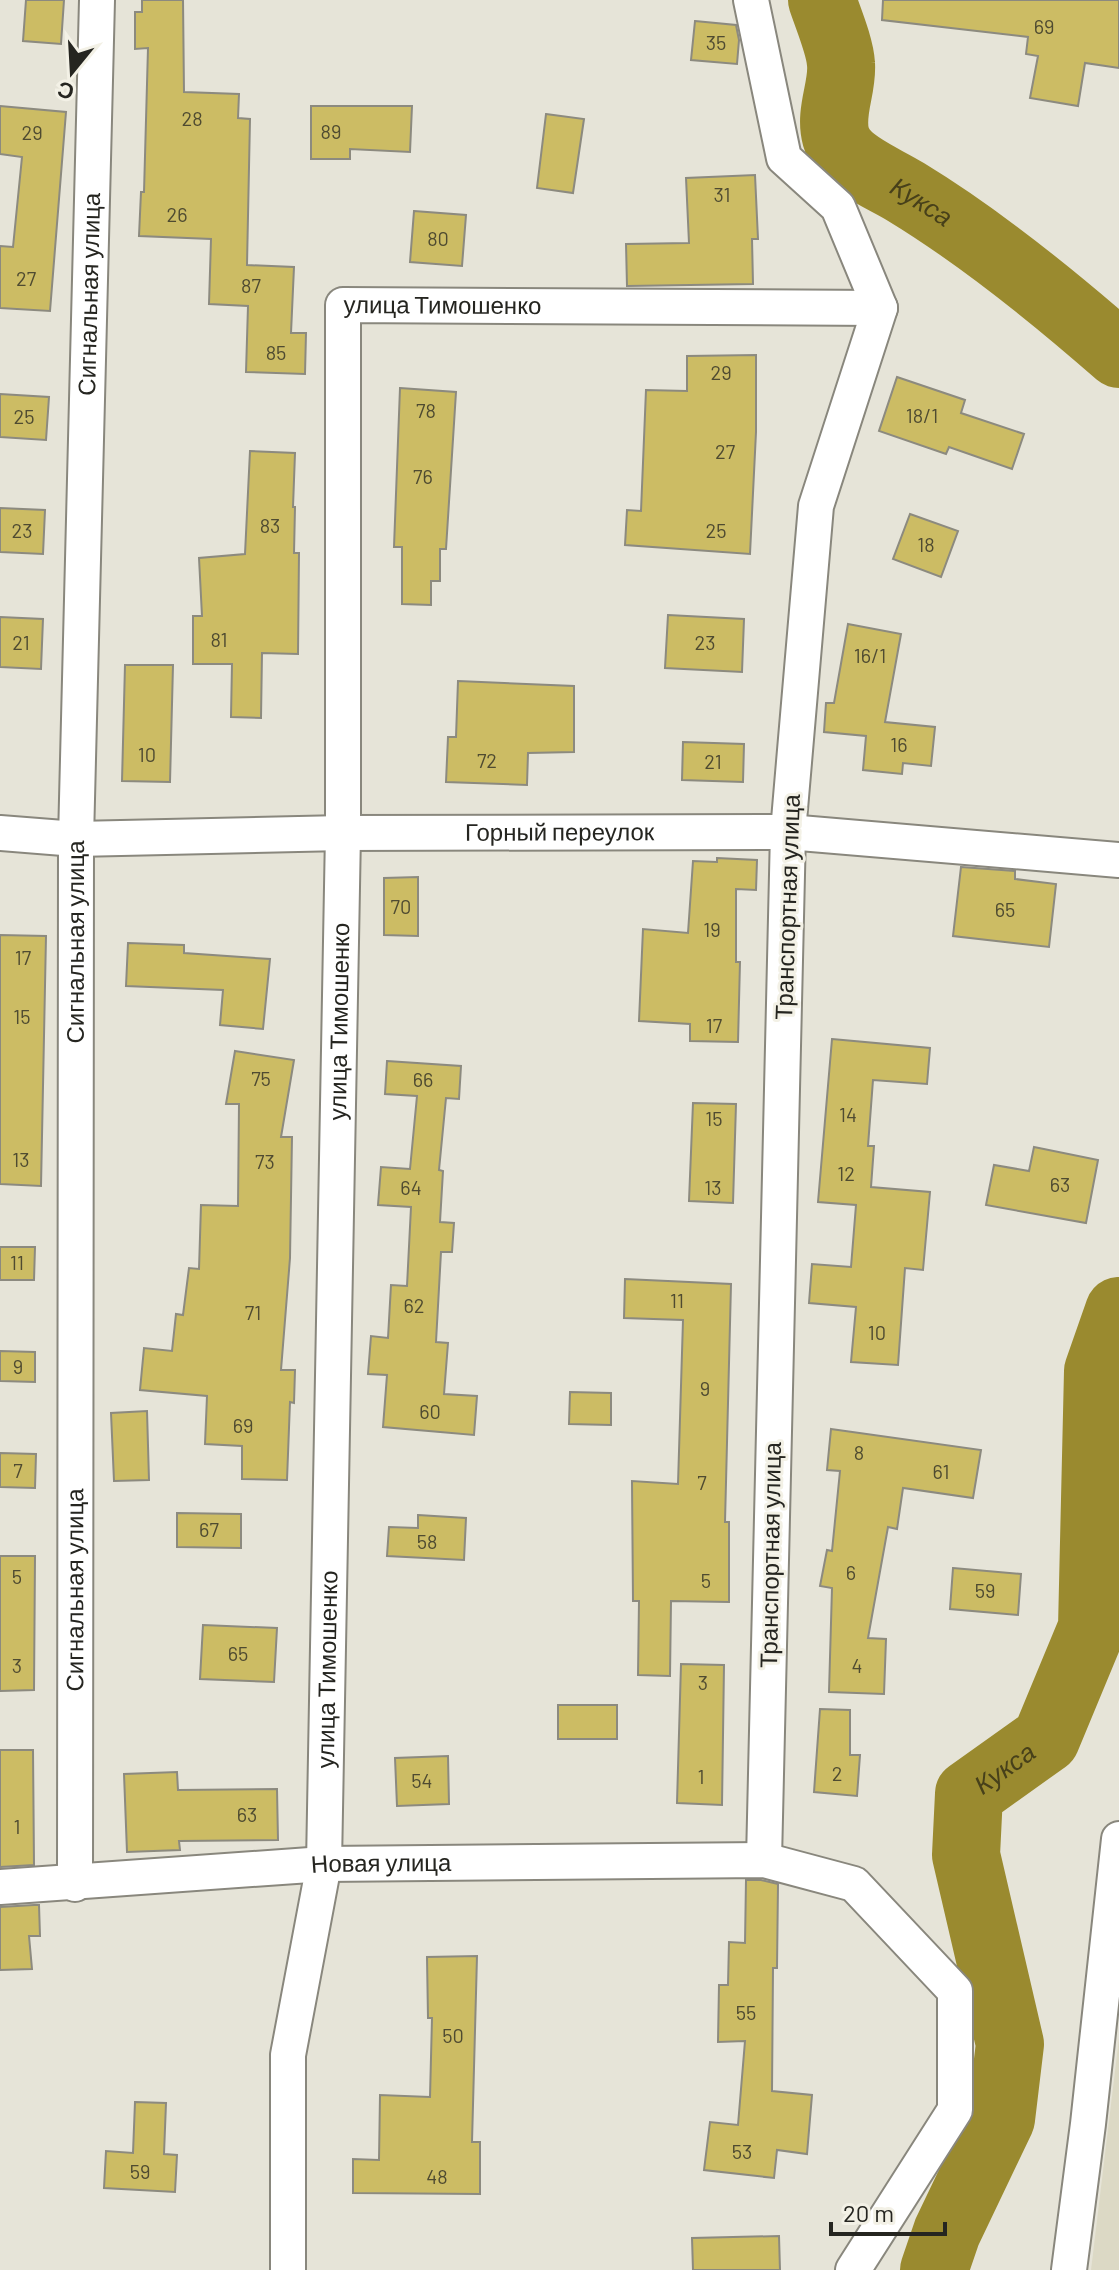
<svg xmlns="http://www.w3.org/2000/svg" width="1119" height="2270" viewBox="0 0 1119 2270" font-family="Barlow,sans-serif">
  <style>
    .built { fill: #dcd9c5 }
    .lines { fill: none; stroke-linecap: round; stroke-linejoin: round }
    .river { stroke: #9a8a2f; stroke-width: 68 }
    .building { fill: #ccbc64; stroke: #8c8a7f; stroke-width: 2 }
    .street-casing { stroke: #89877d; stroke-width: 38 }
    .street { stroke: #fff; stroke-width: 34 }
    .labels { text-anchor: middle; stroke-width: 6; stroke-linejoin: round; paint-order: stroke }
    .number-label { font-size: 20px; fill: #4f4b31 }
    .street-label { font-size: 24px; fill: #252520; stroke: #f3f1e6 }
    .water-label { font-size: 26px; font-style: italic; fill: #47401a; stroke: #f3f1e6 }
  </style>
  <rect width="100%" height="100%" fill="#e6e4d8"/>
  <path class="built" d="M1119 2038V2270H1091Z"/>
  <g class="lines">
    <g class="river">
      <path id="s1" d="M822 0C828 18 840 46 841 64 843 88 829 112 836 137 844 164 884 178 906 192 980 237 1054 297 1119 354"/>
      <path id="s2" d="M934 2270 947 2232 1001 2119 1010 2044 966 1855 969 1794 1046 1739 1092 1628 1098 1371 1119 1311"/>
    </g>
  </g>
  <path class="building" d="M26 0H64L61 44 23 41Z
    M142 0H183L184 92 239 94 238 118 250 119 247 265 294 267 291 333H306L305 374 246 372 248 306 209 304 211 239 139 236 141 192H144L148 48 135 49V12H142Z
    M883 0H1119V68L1085 63 1078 106 1030 98 1038 56 1026 54 1028 37 882 20Z
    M695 21 736 25 739 40 737 64 691 60Z
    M0 106 66 112 50 311 0 308V246L13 247 22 157 0 154Z
    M311 106H412L410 152 350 149V159H311Z
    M546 114 584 119 573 193 537 188Z
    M755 175 758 239H752L753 284 627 286 626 244 689 243 686 178Z
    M414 211 466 215 462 266 410 262Z
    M756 355V432L750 554 625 545 627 510 641 511 646 390 687 391V356Z
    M897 377 965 400 961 413 1024 434 1012 469 949 447 946 454 879 431Z
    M400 388 456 392 446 549H440V581H431V605L402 604V547H394Z
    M0 394 49 397 46 440 0 437Z
    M250 451 295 453 293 507H295L294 553H299L298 654 262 653 261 718 231 717 232 664H193V616H202L199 558 245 554Z
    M0 508 45 510 43 554 0 552Z
    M910 514 958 531 941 577 893 559Z
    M668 615 744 619 742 672 665 668Z
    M0 617 43 619 41 669 0 667Z
    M848 624 901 634 885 722 935 727 931 766 903 763 902 774 863 770 866 736 824 732 826 703H834Z
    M125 665H173L170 782 122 781Z
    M458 681 574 686V752L528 753 527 785 446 782 448 737H456Z
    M683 742 744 744 743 782 682 780Z
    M717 858 757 860 756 890 736 889V962H740L738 1042 690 1041V1024L639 1021 643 929 688 933 693 861 717 862Z
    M961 867 1015 871V879L1056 884 1049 947 953 936Z
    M418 877V936L384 935V878Z
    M0 935 46 936 41 1186 0 1184Z
    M128 943 184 945V953L270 959 263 1029 220 1025 223 990 126 986Z
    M832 1039 930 1048 927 1084 873 1080 868 1146H874L871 1187 930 1192 923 1270 905 1268 898 1365 851 1362 856 1307 809 1303 812 1264 851 1267 856 1205 818 1202Z
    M235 1051 294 1060 281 1137H292L290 1258 281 1370H295L294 1403 290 1402 287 1480 242 1479V1446L205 1444 207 1396 140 1390 144 1348 172 1351 176 1314 183 1315 189 1268 199 1269 201 1205 238 1206 239 1104H226Z
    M387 1061 461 1066 459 1099 446 1098 439 1170 443 1171 440 1222 454 1223 452 1252H441L436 1342 448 1343 444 1394 477 1396 474 1435 383 1427 387 1375 368 1374 371 1336 388 1338 391 1285 407 1286 411 1207 378 1205 381 1167 410 1169 417 1096 385 1094Z
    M693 1103 736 1104 733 1203 689 1201Z
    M1034 1147 1098 1160 1086 1223 986 1205 994 1165 1029 1171Z
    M0 1247H35L34 1280H0Z
    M625 1279 731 1284 725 1522H729V1602L671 1601 670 1676 638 1675 639 1601H633L632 1481 678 1484 683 1320 624 1318Z
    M0 1351 35 1352V1382L0 1381Z
    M570 1392 611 1393V1425L569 1424Z
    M147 1411 149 1480 114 1481 111 1413Z
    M831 1429 981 1450 973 1498 903 1488 897 1529 888 1527 868 1638 886 1639 884 1694 829 1692 832 1588 820 1586 827 1550 832 1551 840 1471 827 1470Z
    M0 1453 36 1454 35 1488 0 1487Z
    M177 1513 241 1514V1548L177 1547Z
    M418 1515 466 1518 464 1560 387 1556 389 1527 418 1528Z
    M0 1556H35L34 1690 0 1691Z
    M953 1568 1021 1574 1018 1615 950 1609Z
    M203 1625 277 1628 274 1682 200 1679Z
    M681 1664 724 1665 722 1805 677 1803Z
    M558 1705H617V1739H558Z
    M820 1709 850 1710V1755H860L857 1796 814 1792Z
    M0 1750H33L34 1865 0 1867Z
    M448 1756 449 1804 397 1806 395 1758Z
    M177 1772 178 1790 277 1789 278 1840 179 1841 180 1850 127 1852 124 1774Z
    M746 1880H761L778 1884 777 1968H773L772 2091 812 2095 807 2154 777 2150 774 2178 704 2170 710 2122 738 2125 745 2041 718 2042 719 1985H728L729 1942 745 1943Z
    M34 1905H39L40 1936H29L32 1969 0 1970V1907Z
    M477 1956 472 2142H480V2194L353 2193V2159L379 2160 380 2095 430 2097 432 2018H428L427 1957Z
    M135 2102 166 2103 164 2154 177 2155 175 2192 104 2188 106 2151 133 2153Z
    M779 2236 780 2270H693L692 2238Z"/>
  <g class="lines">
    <g class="street-casing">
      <g id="street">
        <path d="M751 0 784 158 838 207 880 308 816 506 788 832 764 1860"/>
        <path id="s3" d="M0 833 76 839 343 833 788 832 1119 860"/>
        <path id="s4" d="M75 1884 76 839 97 0"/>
        <path id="s5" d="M0 1887 324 1864 764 1860 854 1884 955 1991V2110L853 2270"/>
        <path id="s6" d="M288 2270V2055L324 1864 343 833V305L880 308"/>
        <path d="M1069 2270 1088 2124 1119 1839"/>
      </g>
    </g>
    <use href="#street" class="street"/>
  </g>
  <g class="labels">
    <g class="number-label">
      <text x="1044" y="34">69</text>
      <text x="716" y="50">35</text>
      <text x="192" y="126">28</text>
      <text x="331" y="139">89</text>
      <text x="32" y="140">29</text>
      <text x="722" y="202">31</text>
      <text x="177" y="222">26</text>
      <text x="438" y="246">80</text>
      <text x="26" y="286">27</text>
      <text x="251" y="293">87</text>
      <text x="276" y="360">85</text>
      <text x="721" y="380">29</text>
      <text x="426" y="418">78</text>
      <text x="922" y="423">18/1</text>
      <text x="24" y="424">25</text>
      <text x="725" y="459">27</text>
      <text x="423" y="484">76</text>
      <text x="270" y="533">83</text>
      <text x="22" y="538">23</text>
      <text x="716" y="538">25</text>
      <text x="926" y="552">18</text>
      <text x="219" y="647">81</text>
      <text x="21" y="650">21</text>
      <text x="705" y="650">23</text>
      <text x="870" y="663">16/1</text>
      <text x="899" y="752">16</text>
      <text x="147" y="762">10</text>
      <text x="487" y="768">72</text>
      <text x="713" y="769">21</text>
      <text x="401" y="914">70</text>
      <text x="1005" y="917">65</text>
      <text x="712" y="937">19</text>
      <text x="23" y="965">17</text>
      <text x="22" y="1024">15</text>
      <text x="714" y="1033">17</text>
      <text x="261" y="1086">75</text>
      <text x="423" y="1087">66</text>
      <text x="848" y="1122">14</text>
      <text x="714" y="1126">15</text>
      <text x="21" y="1167">13</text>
      <text x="265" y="1169">73</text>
      <text x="846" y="1181">12</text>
      <text x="1060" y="1192">63</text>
      <text x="411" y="1195">64</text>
      <text x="713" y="1195">13</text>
      <text x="17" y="1270">11</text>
      <text x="677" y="1308">11</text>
      <text x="414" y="1313">62</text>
      <text x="253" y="1320">71</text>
      <text x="877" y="1340">10</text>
      <text x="18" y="1374">9</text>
      <text x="705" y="1396">9</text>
      <text x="430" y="1419">60</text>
      <text x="243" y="1433">69</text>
      <text x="859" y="1460">8</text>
      <text x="18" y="1478">7</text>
      <text x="941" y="1479">61</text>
      <text x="702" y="1490">7</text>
      <text x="209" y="1537">67</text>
      <text x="427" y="1549">58</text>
      <text x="851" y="1580">6</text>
      <text x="17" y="1584">5</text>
      <text x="706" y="1588">5</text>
      <text x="985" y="1598">59</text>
      <text x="238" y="1661">65</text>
      <text x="17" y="1673">3</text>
      <text x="857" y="1673">4</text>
      <text x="703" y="1690">3</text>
      <text x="837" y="1781">2</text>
      <text x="701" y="1784">1</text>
      <text x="422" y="1788">54</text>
      <text x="247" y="1822">63</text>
      <text x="17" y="1834">1</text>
      <text x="746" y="2020">55</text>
      <text x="453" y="2043">50</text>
      <text x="742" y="2159">53</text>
      <text x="140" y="2179">59</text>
      <text x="437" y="2184">48</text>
    </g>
    <g class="street-label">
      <text dy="8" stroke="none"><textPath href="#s4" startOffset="1590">Сигнальная улица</textPath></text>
      <text dy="8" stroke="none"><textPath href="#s6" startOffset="2068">улица Тимошенко</textPath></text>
      <text dy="8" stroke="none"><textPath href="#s3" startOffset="560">Горный переулок</textPath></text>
      <text transform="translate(788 907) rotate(-88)" y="8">Транспортная улица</text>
      <text dy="8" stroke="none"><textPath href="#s4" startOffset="942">Сигнальная улица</textPath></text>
      <text dy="8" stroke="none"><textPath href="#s6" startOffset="1252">улица Тимошенко</textPath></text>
      <text transform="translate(771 1555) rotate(-89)" y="8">Транспортная улица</text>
      <text dy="8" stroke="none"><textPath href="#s4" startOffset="294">Сигнальная улица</textPath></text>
      <text dy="8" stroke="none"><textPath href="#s6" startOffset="604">улица Тимошенко</textPath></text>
      <text dy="8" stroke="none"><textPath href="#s5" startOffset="382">Новая улица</textPath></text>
    </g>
    <g class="water-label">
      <text dy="9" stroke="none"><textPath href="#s1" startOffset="250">Кукса</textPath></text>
      <text dy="9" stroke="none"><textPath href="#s2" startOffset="540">Кукса</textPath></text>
    </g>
  </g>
  <g transform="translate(72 72) rotate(198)" stroke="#f3f1e6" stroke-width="6" paint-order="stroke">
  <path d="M0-6L14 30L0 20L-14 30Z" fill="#252520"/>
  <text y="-12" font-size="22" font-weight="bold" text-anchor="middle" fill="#252520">С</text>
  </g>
  <path d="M831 2222v12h114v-12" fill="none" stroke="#252520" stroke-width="4"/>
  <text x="843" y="2222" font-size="24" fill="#252520" stroke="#f3f1e6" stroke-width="6" paint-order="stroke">20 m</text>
</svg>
